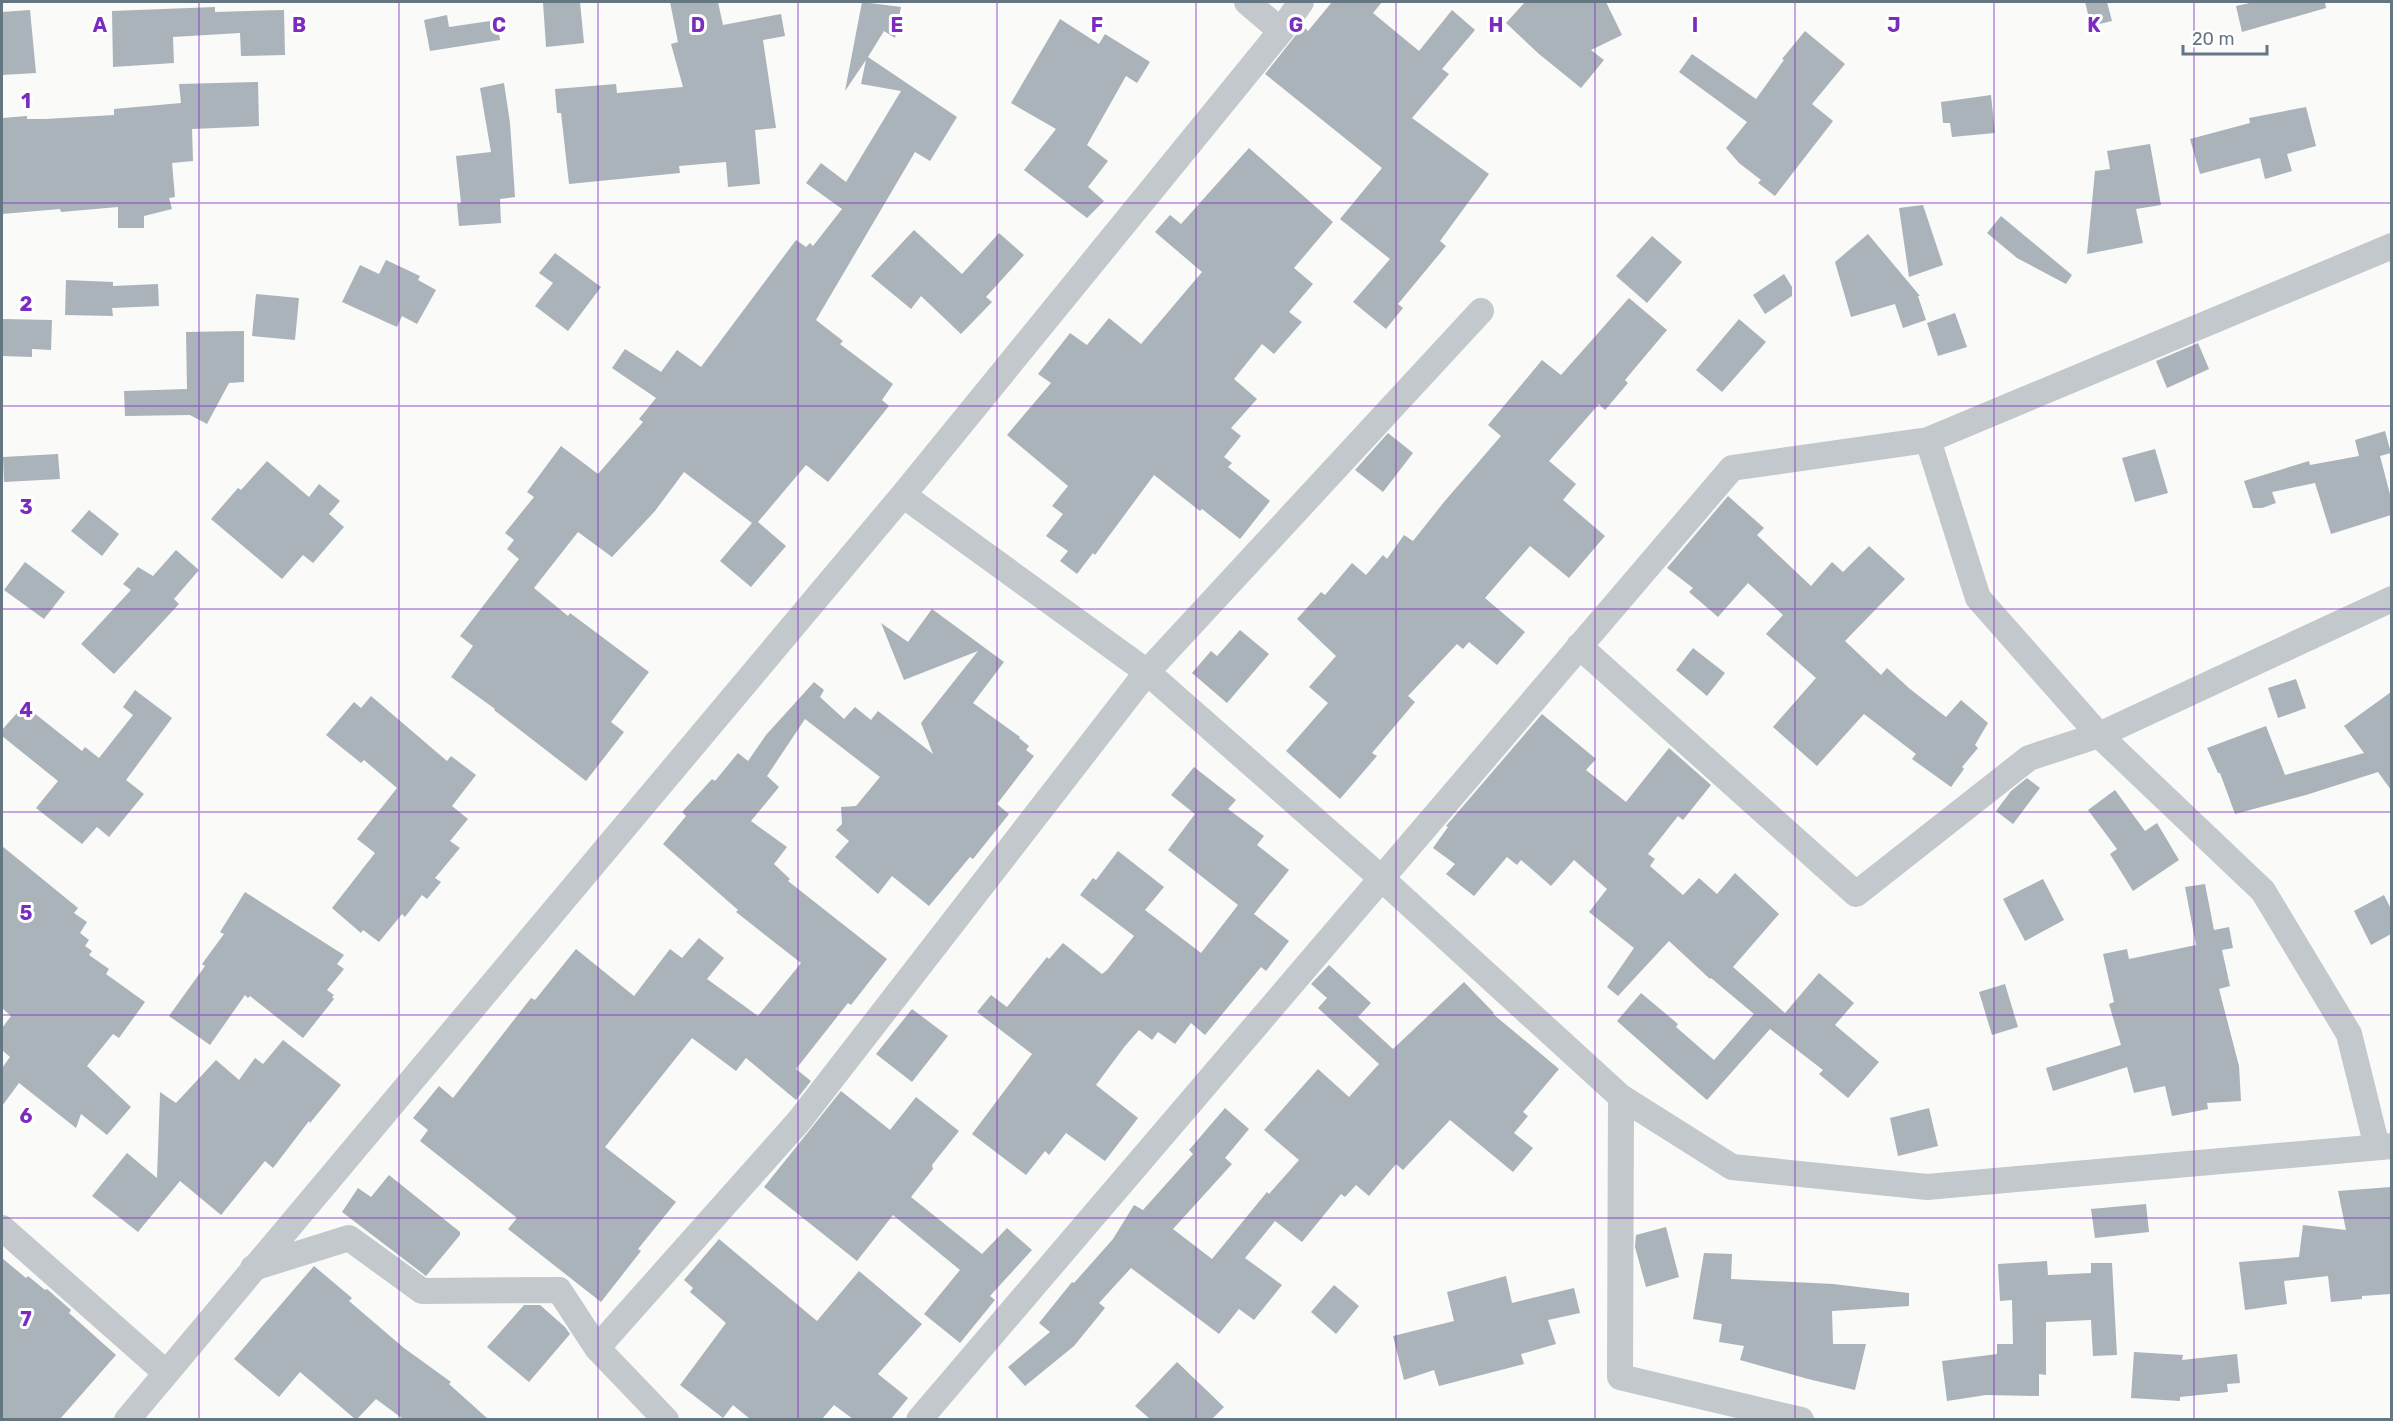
<svg xmlns="http://www.w3.org/2000/svg" width="2393" height="1421" viewBox="0 0 2393 1421" font-family="Rubik,sans-serif">
  <style>
    .building { fill: #aab3b9 }
    .lines { fill: none; stroke-linecap: round; stroke-linejoin: round }
    .minor { stroke: #c3c8cc; stroke-width: 26 }
    .grid { fill: none; stroke: #7b2cbf; stroke-width: 1.5; stroke-opacity: 0.55 }
    .grid-label { font-size: 20px; text-anchor: middle; font-weight: bold; fill: #7b2cbf; stroke: #fff; stroke-width: 6; stroke-linejoin: round; paint-order: stroke }
  </style>
  <rect width="100%" height="100%" fill="#fafaf8"/>
  <path class="building" d="M543 2H580L584 43 546 47Z
    M670 2H718L723 25 781 14 785 36 763 40 776 128 755 130 760 184 728 187 726 162 679 166 680 173 569 184 561 113H557L555 89 616 84 617 93 683 87 671 44 678 42Z
    M862 2 901 7 895 38 884 31 868 57 957 117 930 161 915 152 816 320 843 341 840 344 893 384 882 400 889 406 828 482 806 465 758 522 786 546 751 587 720 561 752 523 684 472 655 511 612 557 578 532 534 588 568 616 570 613 649 672 611 722 624 732 586 781 494 710 495 709 451 677 473 646 460 636 519 559 507 549 514 540 505 533 534 497 527 492 561 446 598 474 643 422 639 419 656 398 612 368 625 349 661 372 677 350 701 367 796 240 806 247 810 243 813 246 842 209 806 183 821 163 846 182 901 91 861 84 866 60 845 91Z
    M1332 2H1382L1373 13 1419 51 1452 10 1475 30 1442 69 1449 74 1412 118 1489 174 1440 241 1446 246 1398 304 1403 308 1386 329 1353 302 1390 259 1340 219 1382 168 1265 74 1303 26 1308 31Z
    M1525 2H1606L1622 35 1591 50 1604 60 1581 88 1539 54 1506 23Z
    M2085 2H2107L2112 21 2091 26Z
    M2254 2H2325L2326 8 2242 32 2236 6Z
    M215 7V12L284 10 285 55 241 56 240 33 173 37 174 63 113 67 112 11Z
    M30 10 36 73 2 75V12Z
    M447 15 449 27 497 20 500 40 430 51 424 20Z
    M1060 19 1099 44 1105 34 1150 62 1137 83 1126 76 1087 145 1108 161 1088 187 1104 201 1087 218 1024 170 1056 129 1011 103Z
    M1805 31 1845 64 1812 104 1833 121 1775 196 1758 183 1761 180 1739 163 1726 148 1747 122 1679 72 1692 54 1756 99 1784 60 1782 59Z
    M258 82 259 126 192 129 193 161 172 163 175 197 169 198 172 209 144 216V228H118V207L61 212 60 209 2 214V118L27 116V119H45L114 115V109L181 103 179 84Z
    M504 83 510 123 515 197 500 199 501 223 459 226 457 204 461 203 456 156 491 152 480 88Z
    M1991 95 1995 133 1952 137 1950 123H1943L1941 102Z
    M2306 107 2316 146 2287 154 2292 171 2265 179 2260 158 2200 174 2190 139 2250 123 2249 118Z
    M2150 144 2161 205 2136 209 2143 243 2087 254 2095 171 2110 169 2107 151Z
    M1249 148 1333 222 1294 268 1313 284 1289 312 1302 322 1274 354 1262 344 1234 379 1257 399 1231 428 1241 436 1224 457 1232 463 1228 467 1270 501 1240 539 1202 509 1200 511 1154 475 1095 555 1093 553 1077 574 1060 561 1068 551 1046 536 1063 514 1052 506 1068 486 1007 435 1051 383 1038 374 1070 333 1087 345 1109 318 1141 344 1202 272 1155 232 1170 215 1181 224Z
    M1923 205 1943 265 1909 277 1899 208Z
    M2001 216 2072 275 2066 284 2017 258 1987 233Z
    M914 230 962 274 999 233 1024 255 986 297 992 302 961 334 921 296 911 309 871 276Z
    M1868 234 1920 296H1918L1926 320 1903 328 1895 304 1851 317 1835 262Z
    M1652 236 1682 262 1647 303 1616 276Z
    M555 253 601 287 568 331 535 306 553 283 539 273Z
    M386 260 420 276 418 280 436 290 417 324 402 316 397 327 342 302 360 265 379 274Z
    M1784 274 1792 287V296L1765 314 1753 295Z
    M66 280 113 282V286L158 284 159 306 112 308 113 316 65 315Z
    M256 294 299 298 295 340 252 336Z
    M1629 298 1667 330 1625 380 1628 383 1605 410 1599 404 1549 461 1576 484 1563 500 1605 536 1569 578 1530 546 1485 598 1525 632 1497 665 1469 642 1463 649 1457 644 1408 696 1415 702 1372 753 1377 756 1340 799 1286 751 1328 703 1309 687 1336 656 1297 619 1321 592 1325 595 1352 563 1366 575 1383 555 1387 559 1404 535 1413 541 1444 502 1501 436 1488 425 1542 360 1561 375Z
    M1955 313 1967 347 1938 356 1927 323Z
    M2 319 52 320 51 350 32 349V357L2 356Z
    M1739 319 1766 342 1722 392 1696 370Z
    M244 331V382L229 383 207 424 190 415 125 416 124 391 187 389 186 332Z
    M2198 343 2209 369 2167 388 2156 361Z
    M2385 431 2391 453 2380 456 2391 498V515L2331 534 2315 483 2272 492 2276 503 2262 508H2253L2244 481 2309 461 2310 465 2359 456 2355 440Z
    M1388 433 1413 453 1383 492 1355 470Z
    M2155 449 2168 493 2135 502 2122 458Z
    M58 454 60 479 4 482 3 457Z
    M267 461 309 497 319 484 340 501 329 514 344 527 313 563 303 555 282 579 211 519 238 488 241 490Z
    M1728 496 1764 528 1757 535 1811 586 1832 562 1843 572 1869 546 1905 579 1845 641 1881 675 1887 668 1910 689 1946 717 1961 700 1988 723 1975 745 1978 748 1962 767 1964 769 1951 787 1912 759 1916 754 1864 714 1817 766 1773 727 1816 678 1766 634 1783 615 1748 583 1718 617 1689 592 1693 588 1667 568Z
    M89 510 119 534 102 556 71 531Z
    M176 550 199 570 174 599 179 604 114 674 81 644 131 590 123 584 138 567 153 576Z
    M25 562 65 592 44 619 4 590Z
    M932 609 1004 662 973 703 1020 737 1019 738 1029 746 1026 750 1034 756 997 804 1009 814 973 859 970 857 929 906 892 876 878 894 835 857 849 841 836 830 842 824 841 807 856 806 880 777 805 719 767 776 779 787 751 821 787 847 774 864 790 879 788 881 887 959 851 1005 848 1003 796 1069 811 1081 796 1100 746 1058 736 1071 692 1038 605 1147 676 1202 638 1249 641 1251 601 1302 508 1229 517 1218 420 1141 428 1130 413 1118 439 1086 453 1098 531 998 535 1000 576 949 634 996 670 949 682 958 699 938 724 958 707 979 758 1016 801 963 736 912 738 910 663 844 686 816 682 812 712 779 715 781 738 753 748 761 766 735 814 682 824 690 820 697 844 719 855 707 871 720 878 711 933 754 921 723 978 651 904 680 881 623 908 642Z
    M1240 630 1269 654 1227 703 1192 673 1211 651 1217 656Z
    M1693 648 1725 673 1707 696 1676 670Z
    M2296 679 2306 708 2278 718 2268 688Z
    M135 690 172 718 126 780 144 794 109 837 97 827 82 844 36 808 58 781 2 736V730L24 705 82 751 85 747 99 758 133 715 123 707Z
    M2391 692V790L2378 772 2306 795 2235 814 2220 773H2218L2207 748 2266 726 2285 775 2364 753 2344 726Z
    M371 696 447 761 451 756 476 775 452 806 468 819 450 841 460 848 435 878 441 882 427 899 422 895 405 917 402 914 379 942 363 930 361 933 332 908 375 853 357 839 397 788 364 760 361 763 326 735 354 702 361 708Z
    M1542 714 1596 759 1586 770 1626 802 1669 748 1711 785 1683 820 1678 816 1648 854 1655 859 1650 866 1683 895 1699 878 1717 894 1735 873 1779 914 1733 967 1785 1013 1819 973 1854 1003 1835 1025 1879 1062 1848 1098 1819 1074 1823 1070 1770 1029 1707 1100 1671 1069 1617 1021 1641 993 1678 1024 1676 1027 1714 1060 1754 1014 1711 978 1710 979 1669 941 1618 996 1607 987 1634 948 1589 912 1607 889 1574 860 1551 886 1521 860 1517 865 1507 857 1474 896 1446 874 1455 864 1433 848 1448 827 1446 826Z
    M1194 767 1236 800 1228 809 1264 836 1257 845 1289 870 1254 914 1289 941 1266 971 1261 967 1205 1035 1191 1023 1175 1044 1158 1032 1152 1040 1139 1030 1125 1046 1096 1085 1138 1118 1105 1161 1066 1133 1049 1155 1045 1151 1026 1175 972 1134 1032 1054 977 1012 991 995 1007 1007 1047 957 1049 959 1063 943 1102 974 1107 970 1134 936 1080 895 1093 878 1096 880 1118 851 1164 887 1145 910 1201 953 1238 905 1168 850 1195 814 1171 795Z
    M2027 778 2040 788 2013 824 1996 811 2011 791Z
    M2115 790 2145 831 2157 823 2179 860 2133 891 2110 854 2117 849 2088 810Z
    M2 846 78 908 74 913 87 922 80 933 89 940 85 946 92 951 89 955 109 969 106 974 145 1002 119 1038 113 1034 87 1066 131 1107 107 1135 81 1114 76 1128 19 1083 2 1106V1068L10 1057 2 1050V1028L11 1016 2 1008Z
    M2043 879 2064 920 2025 941 2003 899Z
    M2205 884 2214 930 2229 927 2233 948 2222 950 2230 986 2219 989 2239 1066 2241 1101 2207 1103 2208 1109 2172 1116 2165 1086 2134 1093 2127 1067 2053 1091 2046 1068 2121 1045 2109 1004 2114 1002 2103 954 2127 949 2129 959 2196 945 2185 887Z
    M245 892 344 955 337 964 344 969 327 990 334 995 332 997 334 999 303 1038 250 996 248 998 245 995 210 1045 169 1016 205 966 202 964 224 934 220 932Z
    M2384 895 2391 909V934L2371 945 2354 911Z
    M1329 965 1371 1003 1358 1017 1393 1049 1464 982 1494 1013 1493 1014 1559 1069 1523 1112 1528 1116 1514 1133 1533 1148 1513 1172 1450 1120 1403 1170 1396 1164 1369 1196 1356 1185 1345 1197 1341 1194 1302 1242 1275 1221 1245 1258 1282 1285 1254 1320 1239 1309 1219 1334 1131 1268 1099 1303 1105 1308 1074 1346 1025 1386 1008 1367 1050 1332 1039 1323 1072 1282 1074 1283 1113 1239 1134 1205 1143 1210 1193 1154 1189 1150 1225 1108 1249 1129 1225 1158 1232 1164 1173 1229 1212 1259 1267 1192 1269 1194 1299 1160 1264 1130 1318 1069 1349 1097 1379 1064 1318 1008 1327 998 1311 984Z
    M2005 984 2018 1027 1992 1035 1979 992Z
    M912 1009 948 1036 912 1082 876 1054Z
    M283 1040 341 1085 310 1123 309 1121 273 1168 265 1161 221 1215 180 1181 138 1232 92 1196 127 1153 157 1178 160 1092 176 1103 216 1060 239 1080 255 1058 263 1064Z
    M841 1091 890 1130 916 1097 959 1131 932 1165 933 1169 911 1197 982 1254 1007 1228 1032 1250 990 1296 995 1300 960 1343 924 1314 960 1270 893 1215 857 1261 764 1187Z
    M1929 1108 1938 1146 1898 1156 1890 1118Z
    M389 1175 460 1232V1235L426 1276 342 1212 358 1188 371 1197Z
    M2391 1187V1294L2362 1296V1299L2331 1302 2328 1276 2284 1281 2287 1304 2245 1310 2239 1262 2299 1257 2303 1225 2346 1230 2338 1191Z
    M2146 1204 2149 1232 2095 1238 2091 1209Z
    M1666 1227 1679 1277 1646 1287 1635 1247 1636 1235Z
    M719 1239 817 1321 859 1271 922 1324 878 1374 908 1398 891 1419H853L834 1405 822 1419H750L733 1405 723 1418 680 1385 726 1323 690 1292 693 1288 684 1280Z
    M1704 1253 1732 1254 1731 1279 1833 1284 1909 1293V1306L1832 1311 1833 1344H1866L1855 1390 1808 1379 1740 1360 1744 1346 1719 1342 1722 1324 1693 1319Z
    M2 1258 26 1278 28 1276 45 1290 47 1289 71 1310 69 1313 116 1355 60 1419H2Z
    M2047 1261 2048 1275 2091 1273V1263H2112L2117 1355 2093 1356 2091 1320 2046 1322V1375L2039 1374V1396L1986 1395 1947 1401 1942 1361 1997 1354V1344H2013L2012 1300 2000 1301 1998 1264Z
    M314 1266 352 1298 349 1301 404 1348 451 1382 449 1384 488 1419H403L376 1399 357 1419H355L300 1372 279 1397 234 1359Z
    M1506 1276 1512 1303 1574 1288 1580 1313 1548 1320 1556 1344 1521 1354 1524 1364 1439 1386 1434 1370 1404 1380 1393 1336 1454 1321 1447 1292Z
    M1334 1285 1359 1306 1336 1334 1311 1312Z
    M524 1305H540L565 1327 570 1334 529 1382 487 1347Z
    M2134 1352 2183 1355 2182 1360 2237 1354 2240 1383 2227 1384 2228 1392 2180 1397V1401L2131 1398Z
    M1177 1362 1224 1407 1212 1419H1150L1135 1406Z"/>
  <g class="lines">
    <path class="minor" d="M1247 2 1281 31
      M1928 440 1978 598 2099 735 2263 891 2349 1034 2377 1147
      M903 495 1147 672 1381 878 1621 1097 1732 1167 1927 1187 2392 1146
      M1579 646 1856 894 2029 758 2099 735 2392 599
      M1621 1097 1620 1377 1801 1420
      M2 1228 165 1372
      M253 1268 349 1238 422 1291 559 1290 597 1348 666 1420
      M597 1348 799 1121 1147 672 1481 311
      M127 1420 903 495 1281 31 1301 2
      M919 1420 1732 468 1928 440 2392 246"/>
  </g>
  <path class="grid" d="M199 2V1420M399 2V1420M598 2V1420M798 2V1420M997 2V1420M1196 2V1420M1396 2V1420M1595 2V1420M1795 2V1420M1994 2V1420M2194 2V1420M2 203H2392M2 406H2392M2 609H2392M2 812H2392M2 1015H2392M2 1218H2392"/>
  <g class="grid-label">
    <text x="100" y="32">A</text>
    <text x="299" y="32">B</text>
    <text x="499" y="32">C</text>
    <text x="698" y="32">D</text>
    <text x="897" y="32">E</text>
    <text x="1097" y="32">F</text>
    <text x="1296" y="32">G</text>
    <text x="1496" y="32">H</text>
    <text x="1695" y="32">I</text>
    <text x="1894" y="32">J</text>
    <text x="2094" y="32">K</text>
    <text x="26" y="108">1</text>
    <text x="26" y="311">2</text>
    <text x="26" y="514">3</text>
    <text x="26" y="717">4</text>
    <text x="26" y="920">5</text>
    <text x="26" y="1123">6</text>
    <text x="26" y="1326">7</text>
  </g>
  <rect width="2393" height="1421" fill="none" stroke="#657683" stroke-width="6"/>
  <path d="M2183 45v9h84v-9" fill="none" stroke="#657683" stroke-width="3"/>
  <text x="2192" y="45" font-size="18" fill="#657683" stroke="#ffffff" stroke-width="4.5" paint-order="stroke">20 m</text>
</svg>
